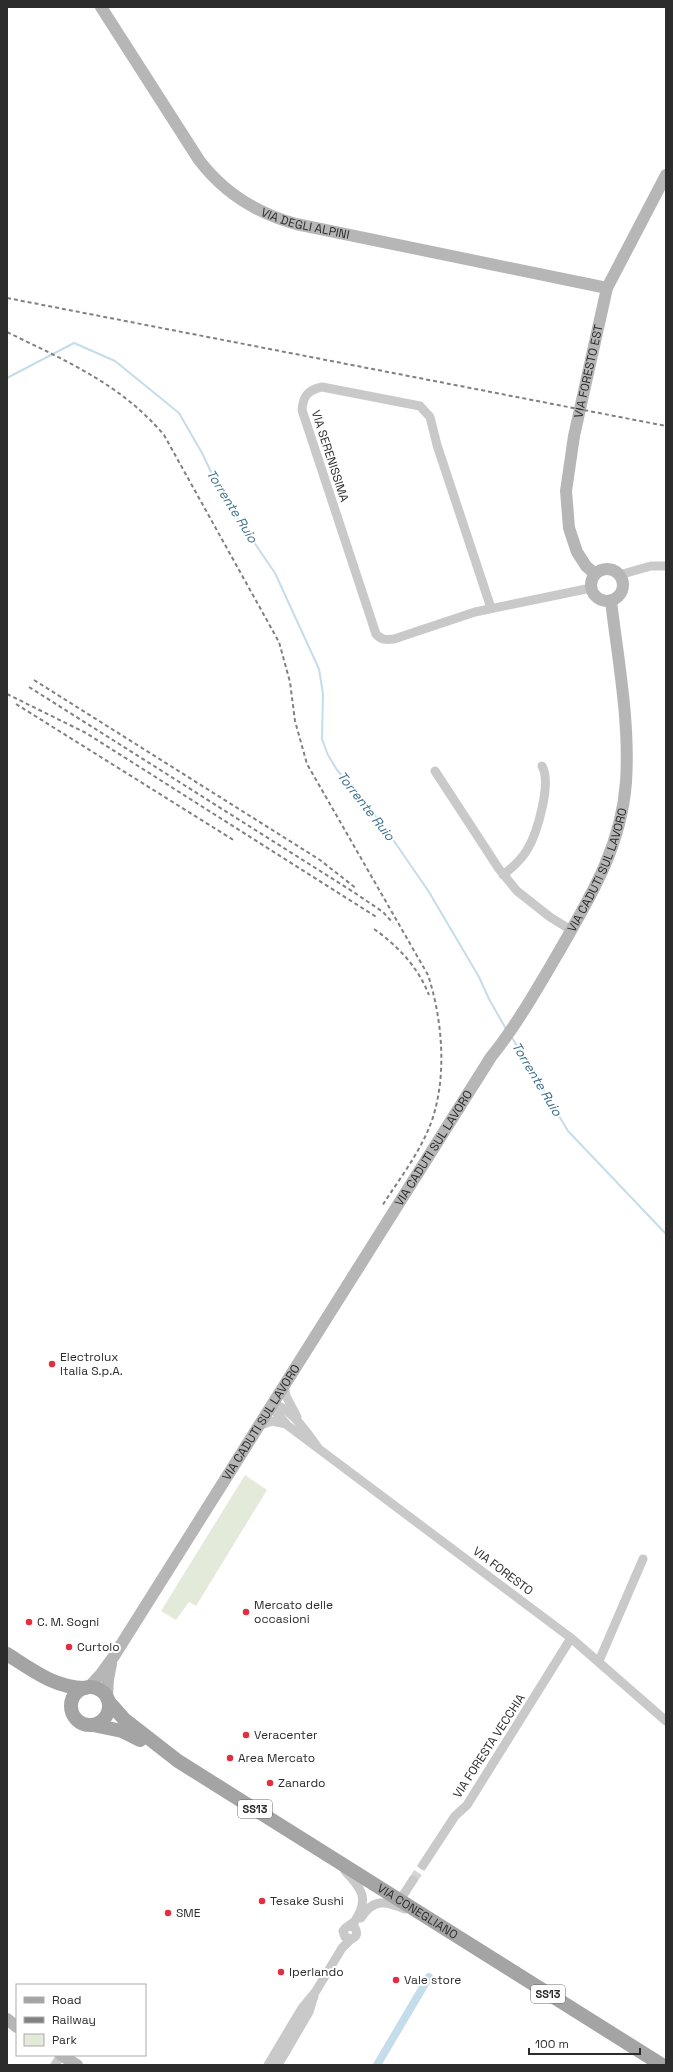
<svg xmlns="http://www.w3.org/2000/svg" width="673" height="2072" font-family="'Space Grotesk',sans-serif">
  <rect width="100%" height="100%" fill="#fff"/>
  <path fill="#e3ead9" d="M245 1475 267 1490 196 1606 189 1602 176 1620 161 1611Z"/>
  <g fill="none" stroke-linecap="round" stroke-linejoin="round">
    <path stroke="#c5ddea" stroke-width="2" d="M7 378 74 343 115 361 179 413 202 453 223 497 275 573 319 669 323 694 322 739 328 755 337 770 383 825 429 892 479 977 489 999 506 1029
      M511 1036 568 1131 666 1234"/>
    <path stroke="#c5ddea" stroke-width="8" d="M377 2065 429 1977"/>
    <path stroke="#d5d5d5" stroke-width="9" stroke-dasharray="9 4.5" stroke-linecap="butt" d="M413 1880 423 1865"/>
    <path stroke="#c9c9c9" stroke-width="9" d="M619 575 651 566H666
      M491 608 437 445 430 417 420 406 322 387C308 390 303 396 302 410L376 634C381 640 386 640 394 639L475 612 591 588
      M435 771 499 869 517 891 550 917 571 930
      M503 875C512 868 521 860 527 850 537 834 552 783 542 766
      M284 1386 286 1396 297 1417
      M258 1426 272 1421 286 1424
      M319 1449C310 1437 288 1403 272 1405L276 1412 287 1425 571 1638 666 1721
      M599 1661 643 1559
      M423 1865 455 1816 467 1805 571 1638
      M345 1871C361 1888 370 1898 355 1921 351 1925 346 1926 343 1931L345 1937 351 1939C357 1937 358 1933 355 1928L350 1926
      M400 1900 413 1880
      M361 1918C373 1898 386 1901 405 1909
      M55 2065 61 2055
      M268 2065 302 2008 316 1991 342 1948 351 1939
      M278 2065 309 2012 314 1996"/>
    <g stroke="#b6b6b6" stroke-width="12">
      <path id="s1" d="M101 7 199 160C224 193 256 213 296 224L607 288"/>
      <circle cx="607" cy="585" r="16"/>
      <path id="s2" d="M595 574 586 566 577 552 569 528 566 491 574 436 607 288 666 175"/>
      <path id="s3" d="M89 1687 101 1674 114 1656 491 1057C516 1026 537 989 557 955 589 899 621 849 626 782 630 722 618 660 611 601"/>
      <path d="M107 1697 108 1679 111 1664"/>
      <path d="M7 2019 17 2027"/>
      <path d="M61 2055 77 2065"/>
    </g>
    <g stroke="#a4a4a4" stroke-width="14">
      <path d="M7 1654C32 1670 55 1688 85 1688"/>
      <circle cx="90" cy="1706" r="19"/>
      <path id="s4" d="M109 1702 124 1719 178 1761 662 2065"/>
      <path d="M93 1725 122 1731 140 1740"/>
    </g>
    <path stroke="#818181" stroke-width="2" stroke-dasharray="4 3" stroke-linecap="butt" d="M7 298 666 426
      M7 332C66 361 121 384 164 435L279 642 290 682 295 721 307 764 428 975C443 1021 448 1082 429 1128 418 1155 398 1181 382 1206
      M34 680 320 860 357 889
      M29 687 355 893 383 912 393 923
      M7 694 86 733 378 918
      M16 704 235 841
      M374 929C398 946 418 967 429 995"/>
  </g>
  <g fill="#e42e3f" stroke="#fff" stroke-width="1.5">
    <circle cx="52" cy="1364" r="4"/>
    <circle cx="246" cy="1612" r="4"/>
    <circle cx="29" cy="1622" r="4"/>
    <circle cx="69" cy="1647" r="4"/>
    <circle cx="246" cy="1735" r="4"/>
    <circle cx="230" cy="1758" r="4"/>
    <circle cx="270" cy="1783" r="4"/>
    <circle cx="262" cy="1901" r="4"/>
    <circle cx="168" cy="1913" r="4"/>
    <circle cx="281" cy="1972" r="4"/>
    <circle cx="396" cy="1980" r="4"/>
  </g>
  <g text-anchor="middle" dominant-baseline="central" stroke-width="4" stroke-linejoin="round" paint-order="stroke">
    <g fill="#fff" stroke="#6b6b6b" stroke-width="1">
      <rect x="238" y="1800" width="34" height="18" rx="3"/>
      <rect x="531" y="1985" width="34" height="18" rx="3"/>
    </g>
    <g font-size="11" font-weight="bold" fill="#2c2c2c">
      <text x="255" y="1809">SS13</text>
      <text x="548" y="1994">SS13</text>
    </g>
    <g font-size="12" fill="#2c2c2c" stroke="#fff">
      <text stroke="none"><textPath href="#s1" startOffset="309">VIA DEGLI ALPINI</textPath></text>
      <text stroke="none"><textPath href="#s2" startOffset="213">VIA FORESTO EST</textPath></text>
      <text transform="translate(330 456) rotate(72)">VIA SERENISSIMA</text>
      <text stroke="none"><textPath href="#s3" startOffset="964">VIA CADUTI SUL LAVORO</textPath></text>
      <text stroke="none"><textPath href="#s3" startOffset="640">VIA CADUTI SUL LAVORO</textPath></text>
      <text stroke="none"><textPath href="#s3" startOffset="316">VIA CADUTI SUL LAVORO</textPath></text>
      <text transform="translate(503 1571) rotate(37)">VIA FORESTO</text>
      <text transform="translate(489 1746) rotate(-57)">VIA FORESTA VECCHIA</text>
      <text stroke="none"><textPath href="#s4" startOffset="374">VIA CONEGLIANO</textPath></text>
    </g>
    <g font-size="12" fill="#2c2c2c" stroke="#fff" text-anchor="start">
      <text x="60" y="1357">Electrolux<tspan x="60" dy="14">Italia S.p.A.</tspan></text>
      <text x="254" y="1605">Mercato delle<tspan x="254" dy="14">occasioni</tspan></text>
      <text x="37" y="1622">C. M. Sogni</text>
      <text x="77" y="1647">Curtolo</text>
      <text x="254" y="1735">Veracenter</text>
      <text x="238" y="1758">Area Mercato</text>
      <text x="278" y="1783">Zanardo</text>
      <text x="270" y="1901">Tesake Sushi</text>
      <text x="176" y="1913">SME</text>
      <text x="289" y="1972">Iperlando</text>
      <text x="404" y="1980">Vale store</text>
    </g>
    <g font-size="13" font-style="italic" fill="#3b6f8d" stroke="#fff">
      <text transform="translate(232 506) rotate(58)">Torrente Ruio</text>
      <text transform="translate(366 806) rotate(52)">Torrente Ruio</text>
      <text transform="translate(537 1079) rotate(59)">Torrente Ruio</text>
    </g>
  </g>
  <rect width="673" height="2072" fill="none" stroke="#2c2c2c" stroke-width="16"/>
  <rect x="16" y="1984" width="130" height="72" fill="#ffffff" stroke="#ababab"/>
  <rect x="24" y="1997" width="20" height="6" fill="#a4a4a4" stroke="#ababab"/>
  <text x="52" y="2004" font-size="12" fill="#2c2c2c">Road</text>
  <rect x="24" y="2017" width="20" height="6" fill="#818181" stroke="#ababab"/>
  <text x="52" y="2024" font-size="12" fill="#2c2c2c">Railway</text>
  <rect x="24" y="2034" width="20" height="12" fill="#e3ead9" stroke="#ababab"/>
  <text x="52" y="2044" font-size="12" fill="#2c2c2c">Park</text>
  <path d="M529 2048v6h111v-6" fill="none" stroke="#2c2c2c" stroke-width="2"/>
  <text x="535" y="2048" font-size="12" fill="#2c2c2c" stroke="#ffffff" stroke-width="3" paint-order="stroke">100 m</text>
</svg>
